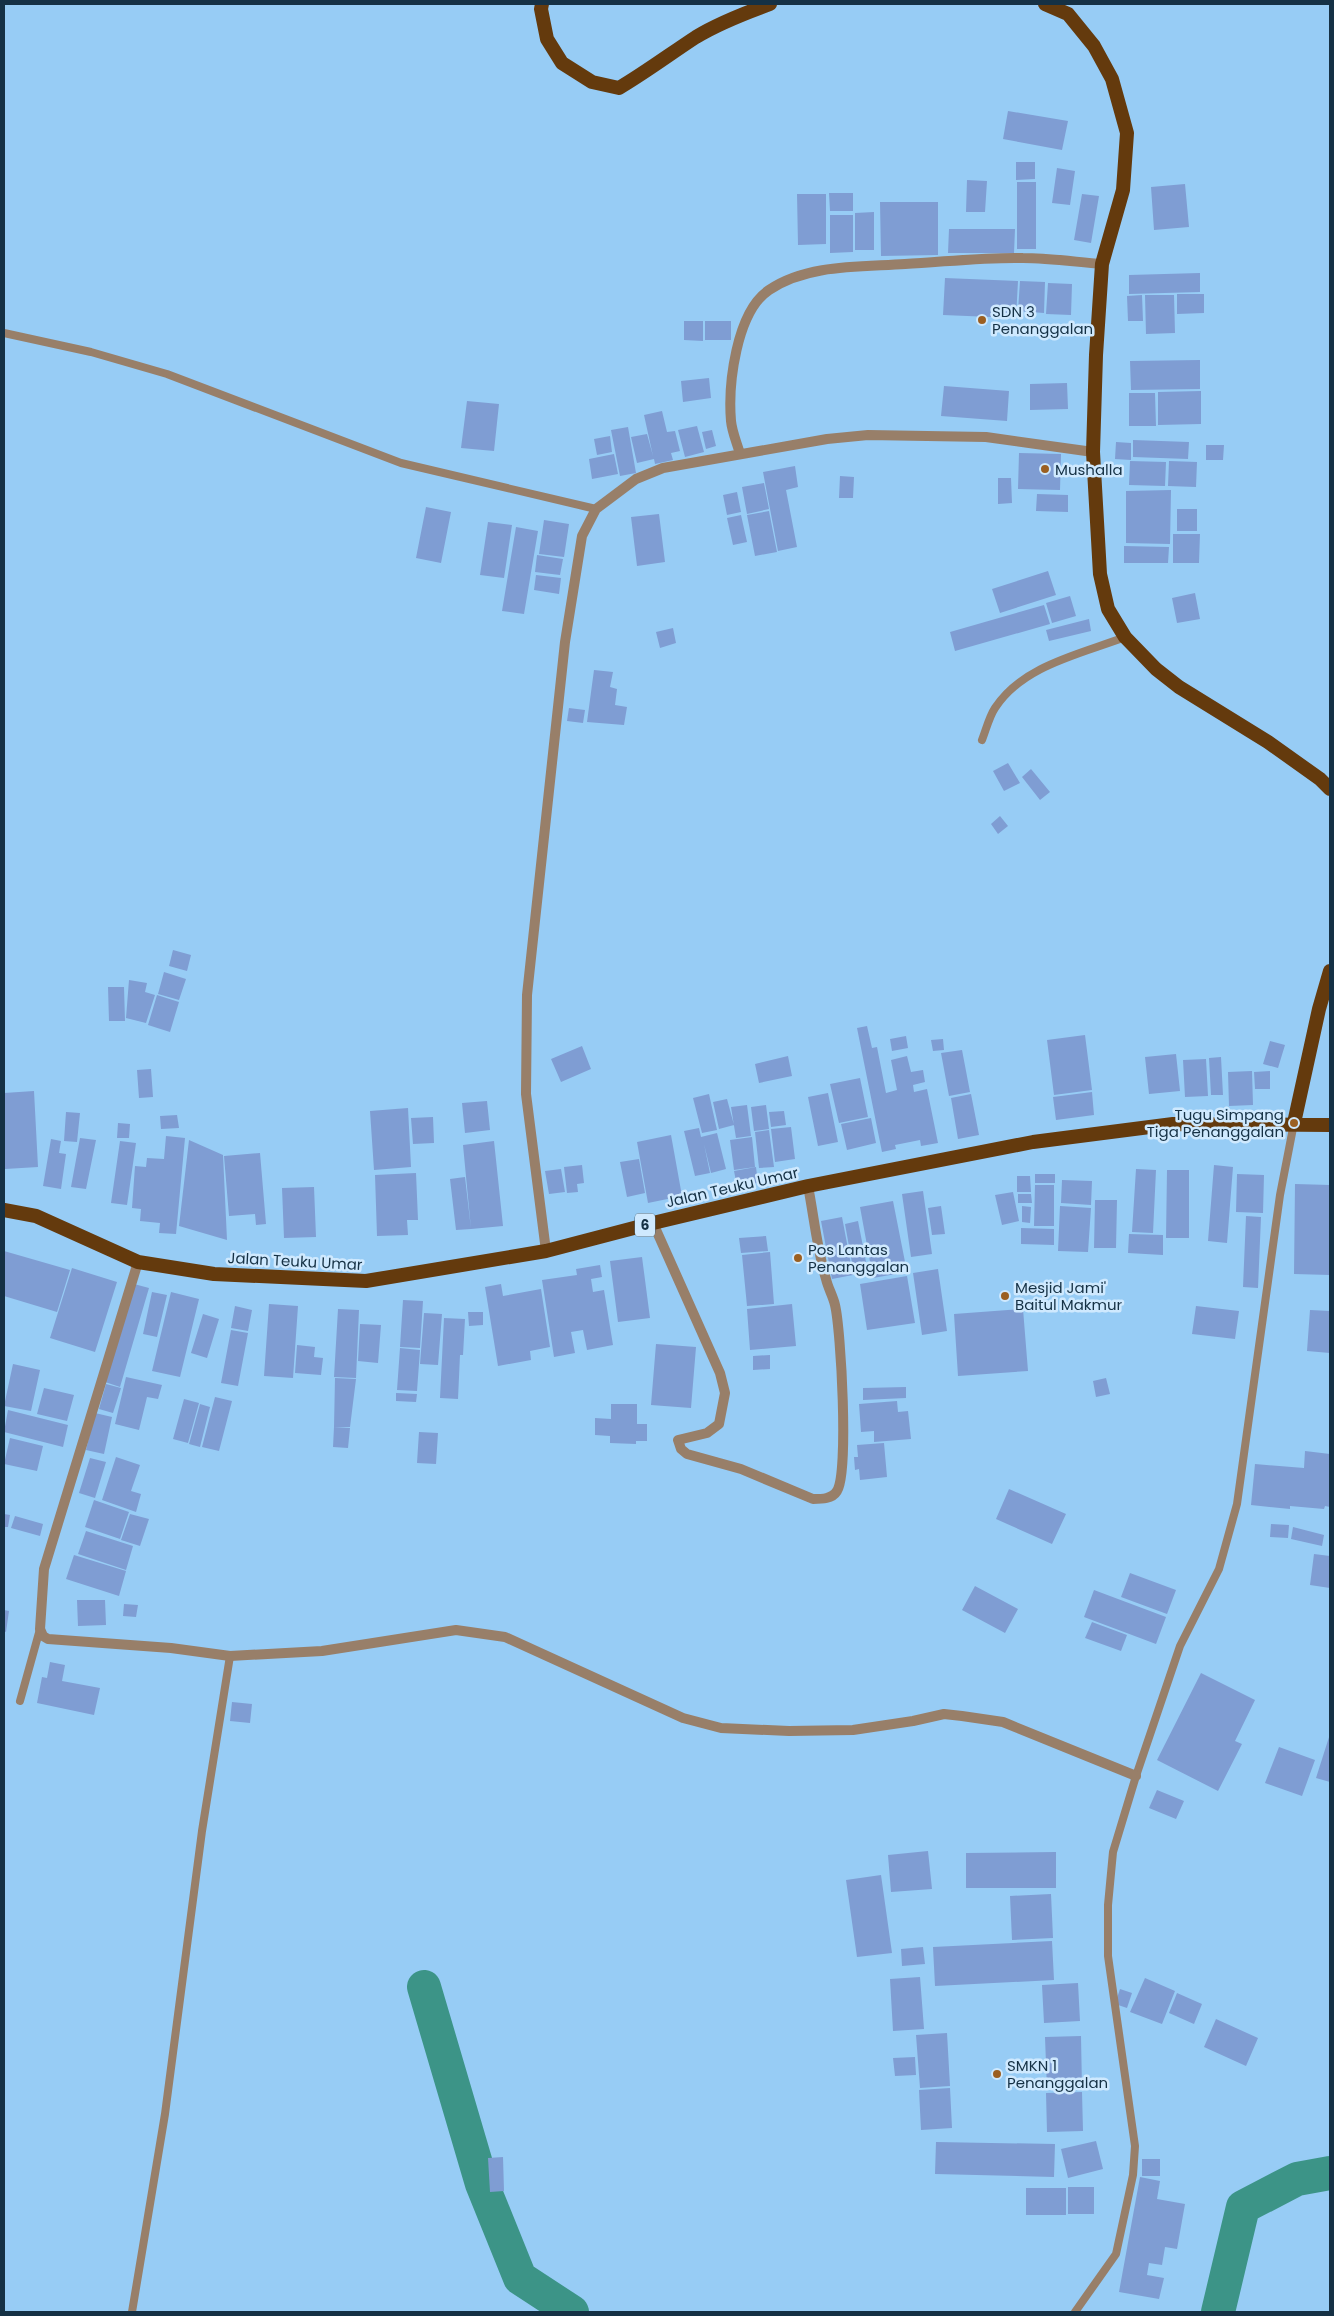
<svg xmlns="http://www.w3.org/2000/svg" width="1334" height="2316" font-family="Poppins,sans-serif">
  <rect width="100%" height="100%" fill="#97ccf5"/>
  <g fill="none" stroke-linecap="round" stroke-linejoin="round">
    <path stroke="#3c9487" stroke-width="34" d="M424 1987 482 2184 520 2278 572 2312
      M1218 2312 1243 2207 1297 2179 1330 2173"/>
  </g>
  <path fill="#7f9dd3" d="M1008 111 1068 121 1062 150 1003 139Z
    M1016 162H1035V179L1016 180Z
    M1057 168 1075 171 1070 205 1052 203Z
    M967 180 987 181 985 212H966Z
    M1017 182H1036V249H1017Z
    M1185 184 1189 227 1154 230 1151 187Z
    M829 193H853V211H830Z
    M797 194H826V244L798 245Z
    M1082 194 1099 196 1091 243 1074 240Z
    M880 202H938V255L881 256Z
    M874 212V250H855V213Z
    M830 215H853V252L830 253Z
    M949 229H1015L1014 253H948Z
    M1200 273V292L1129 294V275Z
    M945 278 1018 281 1016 318 943 315Z
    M1020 281 1045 282 1044 313 1018 311Z
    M1048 283 1072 284 1071 315 1046 314Z
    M1177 294H1204V313L1177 314Z
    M1142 295 1143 321H1128L1127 296Z
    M1145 295H1174L1175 333 1146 334Z
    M684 321H703V341L684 340Z
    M705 321H731V340H705Z
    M1200 360V389L1131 390 1130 361Z
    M709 378 711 398 683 402 681 381Z
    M1067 383 1068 409 1030 410V384Z
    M944 386 1009 391 1007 421 941 416Z
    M1201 391V424L1158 425V392Z
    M1129 393H1155L1156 426H1129Z
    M467 401 499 404 494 451 461 448Z
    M662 411 667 432 675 431 680 451 671 453 673 460 655 464 654 459 637 463 631 437 647 434 653 456 644 415Z
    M697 426 704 452 685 457 678 430Z
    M628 427 636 473 620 476 611 430Z
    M712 430 716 446 706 449 702 432Z
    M610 436 612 452 597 455 594 439Z
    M1133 440 1189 442 1188 459 1133 457Z
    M1116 442 1131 443V460L1115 459Z
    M1206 445H1224L1223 460H1206Z
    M1019 453 1061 454 1060 490 1018 489Z
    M614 454 618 474 592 479 589 459Z
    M1130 461 1166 462 1165 486 1129 485Z
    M1169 461 1197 462 1196 487 1168 486Z
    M795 466 798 487 786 490 797 547 778 551 763 472Z
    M840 476 854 477 853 498H839Z
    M998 478H1011L1012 503 998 504Z
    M764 483 769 509 747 514 742 487Z
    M1171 490 1170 544 1126 543V491Z
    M737 492 741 512 727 515 723 495Z
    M1037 494 1068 495V512L1036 511Z
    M426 507 451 512 441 563 416 558Z
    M1177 509H1197V531H1177Z
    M769 511 777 552 755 556 747 515Z
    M659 514 665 562 637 566 631 517Z
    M741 515 747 542 733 545 727 518Z
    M544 520 569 524 564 557 539 554Z
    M488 522 512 525 504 578 480 575Z
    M516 527 538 531 524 614 502 611Z
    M1173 534H1200L1199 563H1173Z
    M1124 546 1169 547 1168 563H1124Z
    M537 555 563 559 560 575 535 572Z
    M1048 571 1056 595 1000 613 992 589Z
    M536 575 561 578 559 594 534 590Z
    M1195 593 1200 619 1177 623 1172 598Z
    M1070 596 1076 616 1052 623 1046 603Z
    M1044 605 1050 624 955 651 950 632Z
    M1089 619 1091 631 1049 641 1046 630Z
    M673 628 676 643 660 648 656 632Z
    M594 670 613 672 610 687 617 689 615 705 627 707 624 725 587 722Z
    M569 708 585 710 583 723 567 721Z
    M1008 763 1020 783 1004 791 993 771Z
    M1031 769 1050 792 1040 800 1022 777Z
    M1000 816 1008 826 998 834 991 824Z
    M173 950 191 955 187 971 169 966Z
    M164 972 186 979 179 1000 158 994Z
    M129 980 147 983 145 992 155 995 146 1023 126 1018Z
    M108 987H124L125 1021H109Z
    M157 995 179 1002 170 1032 148 1025Z
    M867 1026 872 1048 877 1047 886 1093 897 1090 891 1060 907 1056 911 1072 923 1070 925 1082 913 1085 914 1092 927 1089 938 1143 921 1146 920 1140 895 1145 896 1149 882 1152 857 1028Z
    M1085 1035 1092 1090 1054 1095 1047 1040Z
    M906 1036 908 1048 892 1051 890 1039Z
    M943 1039 944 1050 933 1051 931 1040Z
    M1270 1041 1285 1045 1278 1068 1263 1064Z
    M582 1046 591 1069 561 1082 551 1059Z
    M962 1050 970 1092 949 1096 941 1053Z
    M1176 1054 1180 1091 1149 1094 1145 1057Z
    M788 1056 792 1076 759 1083 755 1064Z
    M1221 1057 1223 1095H1211L1209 1058Z
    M1206 1059 1208 1096 1185 1097 1183 1060Z
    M151 1069 153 1097 139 1098 137 1070Z
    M1252 1071 1253 1105 1229 1106 1228 1072Z
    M1270 1071V1089H1255L1254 1072Z
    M860 1078 868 1117 839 1123 830 1084Z
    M34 1091 38 1167 5 1169 4 1093Z
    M1092 1092 1094 1115 1056 1120 1053 1097Z
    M828 1093 838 1142 818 1146 808 1097Z
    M709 1094 717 1130 702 1133 693 1098Z
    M971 1094 979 1135 958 1139 951 1098Z
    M727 1099 734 1125 719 1129 713 1102Z
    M487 1101 490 1130 465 1133 462 1103Z
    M747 1105 751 1136 736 1138 731 1107Z
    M766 1105 769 1129 754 1131 751 1107Z
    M408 1108 411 1167 374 1170 370 1111Z
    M784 1111 786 1125 771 1127 769 1112Z
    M66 1112 80 1113 77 1142 64 1141Z
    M177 1115 179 1128 161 1129 160 1116Z
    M433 1117 434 1143 413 1144 411 1118Z
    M871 1118 876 1143 847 1150 841 1124Z
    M118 1123 130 1124 129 1138H117Z
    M791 1127 795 1159 775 1162 771 1129Z
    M699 1128 701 1137 717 1133 726 1169 711 1173 704 1144 710 1173 695 1176 684 1131Z
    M769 1130 774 1167 759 1168 755 1132Z
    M671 1135 682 1196 648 1203 637 1142Z
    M166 1136 185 1138 176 1234 159 1233 160 1223 140 1221 141 1209 132 1208 135 1166 146 1167 147 1158 164 1159Z
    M752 1137 755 1167 734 1170 730 1140Z
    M80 1138 96 1140 86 1189 71 1187Z
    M51 1139 61 1141 59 1153 66 1154 61 1189 43 1186Z
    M189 1140 223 1155 227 1240 179 1226Z
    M120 1141 136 1143 127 1205 111 1203Z
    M494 1141 503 1226 471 1229 463 1145Z
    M260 1153 266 1224 256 1225 255 1214 229 1216 224 1156Z
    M639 1159 645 1193 627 1197 620 1162Z
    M582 1165 584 1183 577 1184 578 1192 567 1193 564 1167Z
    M1214 1165 1233 1167 1227 1243 1208 1241Z
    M756 1167 758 1183 737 1186 734 1171Z
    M561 1169 565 1192 549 1194 545 1171Z
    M1136 1169 1156 1170 1153 1233 1132 1232Z
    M1167 1170H1189V1238H1166Z
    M416 1173 418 1220H407L408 1235 377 1236 375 1175Z
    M1035 1174H1055V1183H1035Z
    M1237 1174 1264 1175 1263 1213 1236 1212Z
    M1017 1176H1030L1031 1192H1017Z
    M465 1177 471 1229 456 1230 450 1179Z
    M1062 1180 1092 1181 1091 1205 1061 1203Z
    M1295 1184 1330 1185V1275L1294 1274Z
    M1035 1185H1054V1226H1034Z
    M314 1187 316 1237 284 1238 282 1188Z
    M923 1191 932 1254 911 1257 902 1194Z
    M1013 1192 1019 1221 1002 1225 995 1195Z
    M1018 1194H1031L1032 1203H1018Z
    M1095 1200H1117L1116 1248H1094Z
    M893 1201 907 1272 873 1278 860 1207Z
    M941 1206 945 1234 932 1235 928 1208Z
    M1022 1206 1031 1207 1030 1223 1022 1222Z
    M1060 1206 1091 1208 1088 1252 1058 1251Z
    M1246 1216 1261 1217 1258 1288 1243 1287Z
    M842 1217 853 1275 832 1279 821 1221Z
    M858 1221 868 1272 854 1274 845 1224Z
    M1021 1228 1054 1229V1245L1021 1244Z
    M1129 1234 1163 1235V1255L1128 1253Z
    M766 1236 768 1251 741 1253 739 1238Z
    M4 1251 70 1270 57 1312 4 1296Z
    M770 1252 774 1304 747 1306 742 1255Z
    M642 1257 650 1318 618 1322 610 1261Z
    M600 1265 602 1277 591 1279 593 1292 604 1290 613 1345 587 1350 583 1330 571 1332 575 1353 554 1357 542 1280 577 1275 576 1269Z
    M72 1268 117 1282 95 1352 50 1338Z
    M938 1269 947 1331 922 1335 913 1273Z
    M907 1276 915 1323 867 1330 860 1284Z
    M134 1284 149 1288 120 1387 105 1382Z
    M501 1284 503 1296 541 1289 550 1347 530 1351 531 1360 498 1366 485 1287Z
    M152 1292 167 1295 157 1337 143 1334Z
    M171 1292 199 1299 180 1377 152 1371Z
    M403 1300 423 1301 420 1348 400 1347Z
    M269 1304 298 1306 293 1378 264 1376Z
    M792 1304 796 1346 750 1350 747 1309Z
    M235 1306 252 1310 248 1331 231 1328Z
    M1196 1306 1239 1311 1235 1339 1192 1334Z
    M338 1309 359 1310 356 1378 334 1377Z
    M1023 1309 1028 1371 958 1376 954 1314Z
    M1310 1310 1330 1311V1353L1307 1351Z
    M468 1312H483V1325L469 1326Z
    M424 1313 442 1314 438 1365 420 1364Z
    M203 1314 219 1319 207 1358 191 1353Z
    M444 1318 465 1319 463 1355H460L458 1399 440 1398Z
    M360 1324 381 1325 378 1363 358 1361Z
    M231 1330 248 1333 238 1386 221 1383Z
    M656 1344 696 1347 691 1408 651 1405Z
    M297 1345 315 1347 314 1357 323 1358 321 1375 295 1373Z
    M400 1348 420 1350 417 1391 397 1390Z
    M770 1355V1369L753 1370V1356Z
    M13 1364 40 1370 31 1411 4 1406Z
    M126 1377 162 1385 158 1399 147 1397 139 1430 115 1424Z
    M335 1378 356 1379 350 1427H334Z
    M1106 1378 1110 1394 1096 1397 1093 1381Z
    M106 1384 121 1388 113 1413 99 1409Z
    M906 1387V1398L863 1400V1388Z
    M44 1388 74 1395 67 1421 37 1414Z
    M396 1393 417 1394 416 1402 396 1401Z
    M215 1397 232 1401 219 1451 202 1447Z
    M184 1399 199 1403 188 1443 173 1439Z
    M897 1401 898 1412 908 1411 911 1439 874 1442V1431L861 1432 859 1404Z
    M200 1404 210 1407 200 1447 189 1444Z
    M611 1404H637V1424H647V1441H636V1444L610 1443V1436L595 1435V1418L611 1419Z
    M8 1410 68 1425 63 1447 4 1432Z
    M95 1413 112 1417 104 1454 86 1450Z
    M334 1427 350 1428 348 1448 333 1447Z
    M419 1432 438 1433 436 1464 417 1463Z
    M10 1438 43 1446 37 1471 4 1464Z
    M884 1443 887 1477 860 1480 859 1469 855 1470 854 1457H858L857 1445Z
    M1305 1451 1330 1454V1507L1325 1506 1324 1509 1290 1506V1509L1251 1505 1255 1464 1304 1468Z
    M116 1457 140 1465 131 1491 141 1494 136 1512 102 1500Z
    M90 1458 106 1462 95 1498 79 1493Z
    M1009 1489 1066 1514 1052 1544 996 1519Z
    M94 1500 129 1512 120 1539 85 1527Z
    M4 1514 10 1515 8 1527H4Z
    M130 1514 149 1519 140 1546 121 1540Z
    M15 1516 43 1524 40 1536 11 1528Z
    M1271 1524 1289 1525 1288 1538 1270 1537Z
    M1293 1527 1324 1535 1322 1546 1291 1539Z
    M86 1531 133 1546 126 1570 78 1554Z
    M1314 1554 1330 1556V1588L1310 1585Z
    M74 1555 126 1571 119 1596 66 1579Z
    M1130 1573 1176 1590 1167 1614 1121 1597Z
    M975 1586 1018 1609 1005 1633 962 1610Z
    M1094 1590 1166 1617 1156 1644 1084 1617Z
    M77 1600H105L106 1625 78 1626Z
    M124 1604 138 1605 136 1617 123 1616Z
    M4 1610 9 1611 6 1632 4 1631Z
    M1092 1622 1127 1635 1121 1651 1085 1638Z
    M50 1662 65 1665 62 1681 100 1688 94 1715 37 1703 42 1677 47 1678Z
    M1201 1673 1255 1700 1235 1741 1242 1744 1218 1791 1157 1760Z
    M232 1702 252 1704 250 1723 230 1721Z
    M1330 1734V1782L1316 1778Z
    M1279 1747 1315 1760 1302 1796 1265 1783Z
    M1157 1790 1184 1801 1176 1819 1149 1808Z
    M928 1851 932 1889 891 1892 888 1855Z
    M1056 1852V1888H966V1853Z
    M881 1875 892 1953 857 1957 846 1880Z
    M1051 1894 1053 1938 1012 1940 1010 1896Z
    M1052 1941 1054 1980 935 1986 933 1947Z
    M923 1947 925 1964 902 1966 901 1949Z
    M920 1977 924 2029 893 2031 890 1979Z
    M1145 1978 1175 1991 1162 2024 1130 2012Z
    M1078 1983 1080 2021 1044 2023 1042 1985Z
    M1120 1989 1132 1993 1127 2008 1115 2004Z
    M1177 1993 1202 2004 1194 2024 1169 2013Z
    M1216 2019 1258 2038 1246 2066 1204 2047Z
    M947 2033 950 2086 920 2088 916 2035Z
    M1081 2036 1082 2089 1047 2090 1045 2037Z
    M915 2057 916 2075 895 2076 893 2058Z
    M950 2088 952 2128 921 2130 919 2090Z
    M1082 2092 1083 2131 1047 2132 1046 2093Z
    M1096 2141 1103 2169 1068 2178 1061 2149Z
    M936 2142 1055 2144 1054 2177 935 2174Z
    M503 2157 504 2191 490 2192 488 2158Z
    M1142 2159H1160V2176H1142Z
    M1140 2177 1160 2181 1157 2199 1185 2204 1177 2249 1165 2247 1162 2265 1149 2263 1147 2275 1164 2278 1159 2299 1119 2292Z
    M1068 2187H1094V2214H1068Z
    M1026 2188H1066V2215H1026Z"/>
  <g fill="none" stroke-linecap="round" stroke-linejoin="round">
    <path stroke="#987f69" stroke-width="8" d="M4 333 91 352 167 374 401 463 596 509
      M982 740C986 730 989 717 995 708 1023 665 1081 654 1125 637
      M20 1701 40 1629
      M132 2312 165 2114 202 1831 230 1656
      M1075 2312 1116 2254 1133 2175 1135 2146 1108 1956V1905L1113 1852 1136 1776 1180 1646 1219 1569 1237 1504 1280 1195 1294 1123"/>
    <path stroke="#987f69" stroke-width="10" d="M740 454C737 443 732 432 731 421 728 385 736 312 769 290 807 264 861 267 905 264 944 262 984 257 1023 258 1049 258 1076 262 1102 264
      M653 1223 720 1373 725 1393 719 1424 707 1433 678 1440 681 1449 687 1454 741 1469 813 1499C822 1499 832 1499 837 1491 849 1473 841 1330 835 1305 833 1296 828 1288 826 1279 817 1249 814 1217 808 1186
      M546 1251 526 1094 527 995 565 642 582 536 596 509 636 479 663 468 827 439 868 435 986 437 1093 452
      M138 1262 44 1569 40 1629 43 1636 48 1639 171 1648 230 1656 322 1651 456 1630 505 1637 683 1718 721 1728 789 1731 853 1730 913 1721 944 1714 962 1716 1003 1722 1136 1776"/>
    <path stroke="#643a0d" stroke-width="14" d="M542 4 541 9 547 39 562 63 592 82 619 88C646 72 670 54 696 37 719 23 745 13 770 4
      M1045 4 1068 14 1094 46 1112 79 1127 133 1123 190 1102 264 1096 355 1093 452 1100 574 1108 609 1125 637 1156 669 1179 687 1268 742 1320 779 1330 789
      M1294 1123 1319 1009 1330 971
      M4 1210 36 1216 138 1262 214 1274 366 1281 546 1251 653 1223 808 1186 1033 1142 1173 1124 1330 1125"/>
  </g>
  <g fill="#9b5f21" stroke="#cfe9fe" stroke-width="2">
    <circle cx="982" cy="320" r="5"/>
    <circle cx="1045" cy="469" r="5"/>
    <circle cx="1294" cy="1123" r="5"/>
    <circle cx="798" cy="1258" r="5"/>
    <circle cx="1005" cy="1296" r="5"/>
    <circle cx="997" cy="2074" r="5"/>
  </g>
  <g text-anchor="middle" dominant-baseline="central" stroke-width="5" stroke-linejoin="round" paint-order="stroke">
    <rect fill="#cfe9fe" stroke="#4d687c" stroke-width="1" x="635" y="1213.5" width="20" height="23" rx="4"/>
    <g font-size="14" font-weight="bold" fill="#153145">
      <text x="645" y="1225">6</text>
    </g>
    <g font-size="15" fill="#153145" stroke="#cfe9fe" text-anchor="start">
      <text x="992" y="311">SDN 3<tspan x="992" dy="17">Penanggalan</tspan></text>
      <text x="1055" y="469">Mushalla</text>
      <text x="1284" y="1114" text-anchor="end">Tugu Simpang<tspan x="1284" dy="17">Tiga Penanggalan</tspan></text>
      <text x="808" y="1249">Pos Lantas<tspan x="808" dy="17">Penanggalan</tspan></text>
      <text x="1015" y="1287">Mesjid Jami'<tspan x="1015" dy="17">Baitul Makmur</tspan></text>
      <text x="1007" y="2065">SMKN 1<tspan x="1007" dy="17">Penanggalan</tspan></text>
    </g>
    <g font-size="15" fill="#153145" stroke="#cfe9fe">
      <text transform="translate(732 1187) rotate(-13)">Jalan Teuku Umar</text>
      <text transform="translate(295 1261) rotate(3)">Jalan Teuku Umar</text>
    </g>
  </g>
  <rect width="1334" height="2316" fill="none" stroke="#153145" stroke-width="10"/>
</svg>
